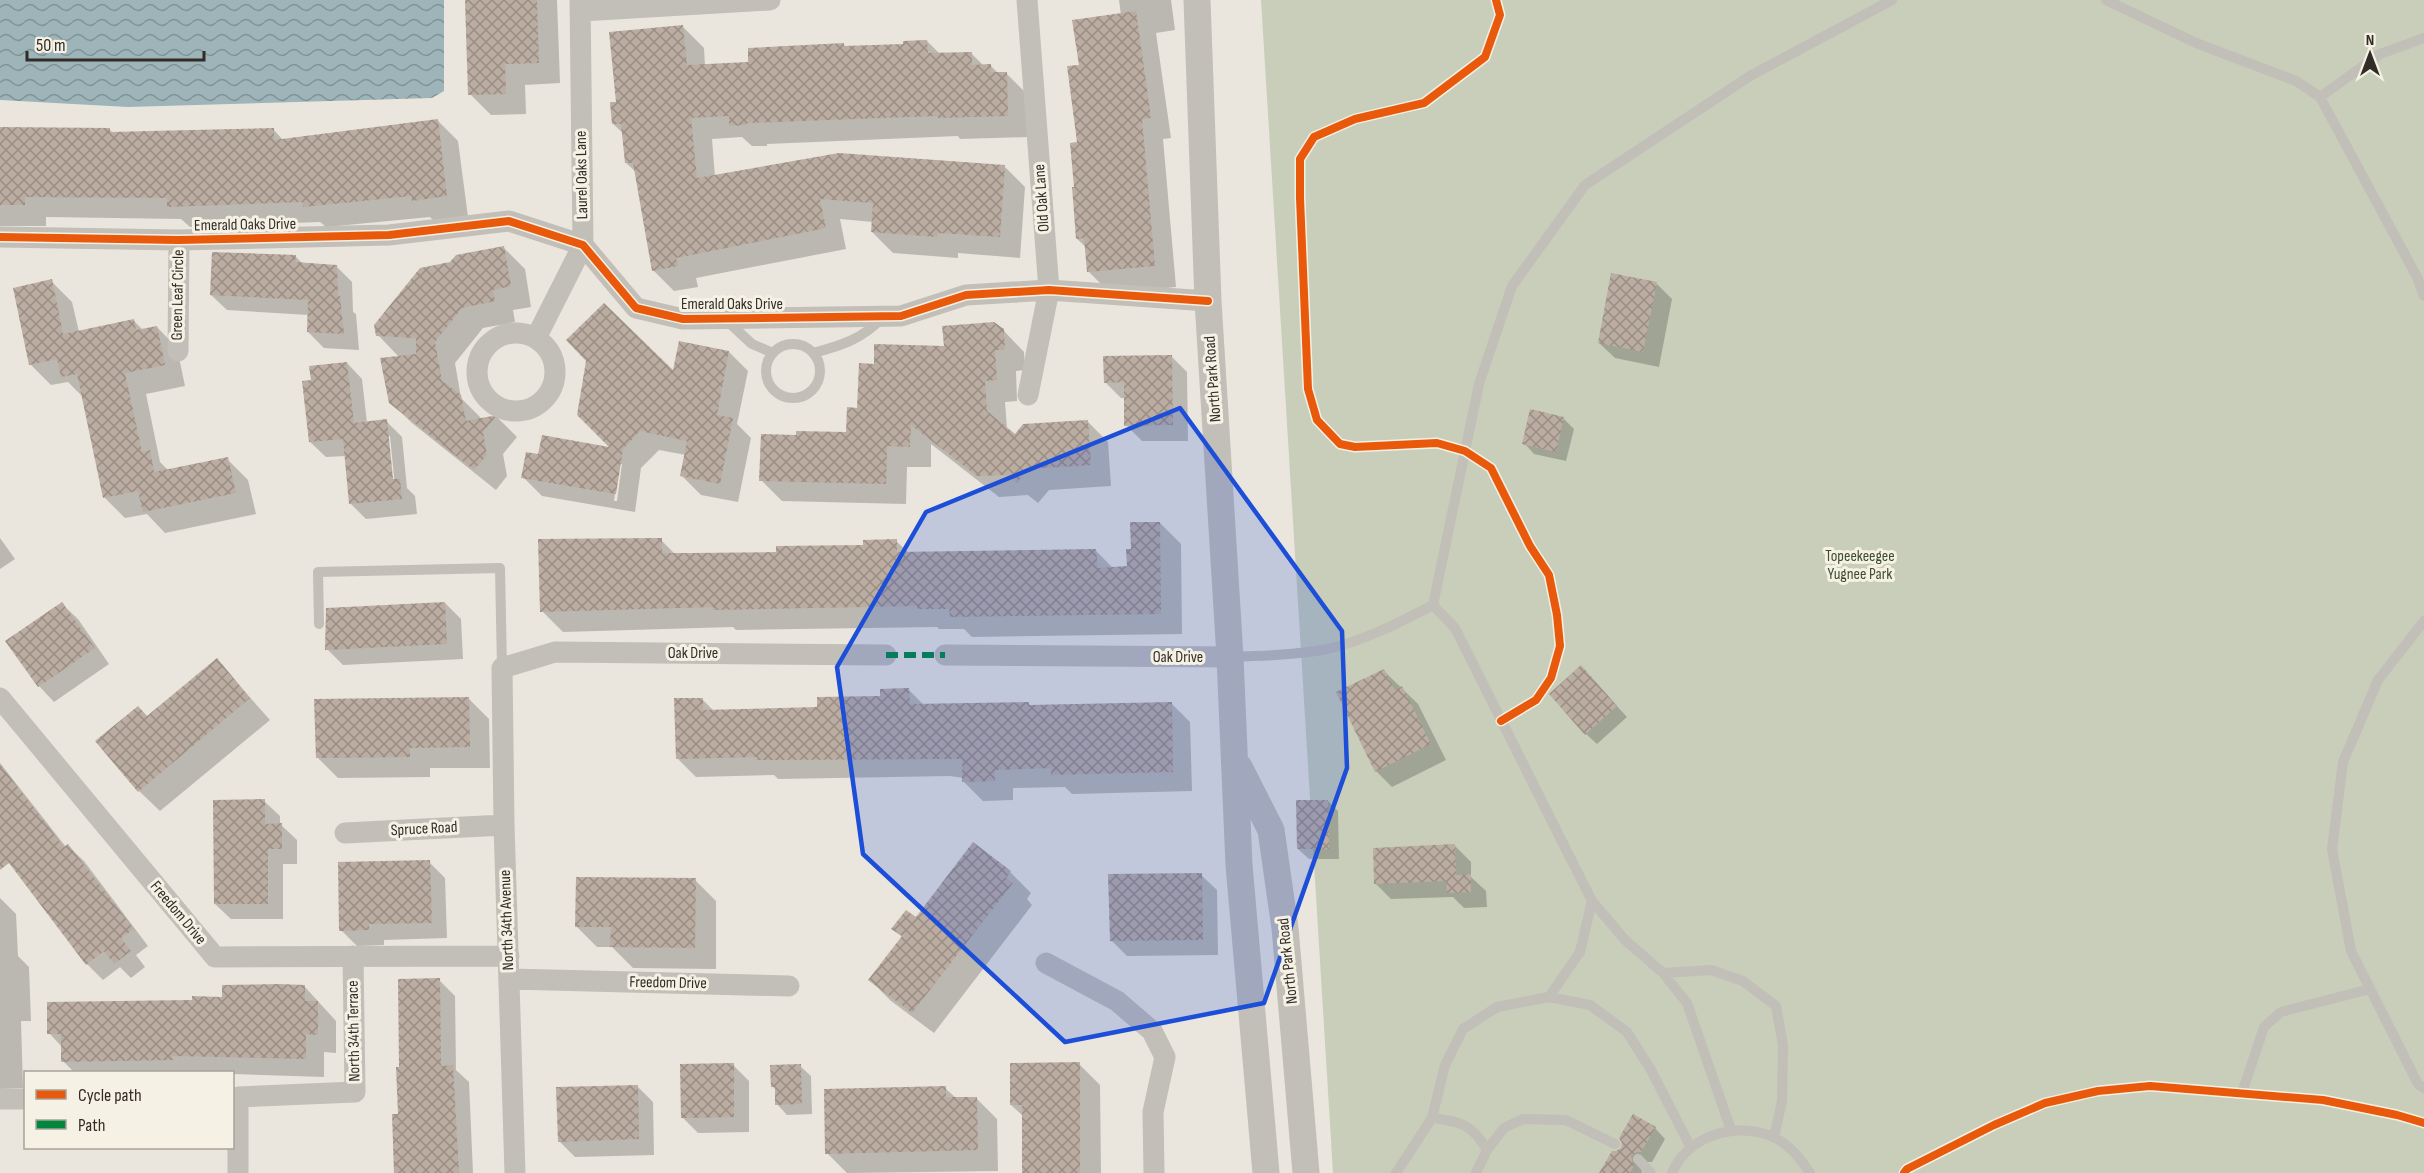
<svg xmlns="http://www.w3.org/2000/svg" width="2424" height="1173" font-family="'Sofia Sans Condensed',sans-serif">
  <defs>
    <pattern id="water-waves" width="16" height="10" patternUnits="userSpaceOnUse" patternTransform="scale(1.5)"><rect width="16" height="10" fill="#9db4b8"/><path d="M0 5q4-4 8 0t8 0" fill="none" stroke="#819396"/></pattern>
    <pattern id="building-cross-hatch" width="8" height="8" patternUnits="userSpaceOnUse" patternTransform="scale(1.5)"><rect width="8" height="8" fill="#bcada2"/><path d="M0 0l8 8M0 8l8-8" fill="none" stroke="#998d84"/></pattern>
  </defs>
  <rect width="100%" height="100%" fill="#eae6de"/>
  <path fill="#c8ceba" d="M1261 0H2424V1173H1333Z"/>
  <path fill="url(#water-waves)" d="M0 0H444V91L432 98 128 107 0 100Z"/>
  <path fill="#0003" fill-rule="evenodd" d="M466 0H557L560 83 525 85 526 114 491 115 470 94Z
    M1119 0H1171L1175 30 1156 33 1171 138 1163 139 1176 287 1110 293 1089 272 1087 248 1077 239 1080 66 1121 15Z
    M683 27 704 48 705 66 750 64 843 44 846 47 905 46 927 41 940 54 971 53 984 66 990 65 999 74H1007L1028 95 1029 137 960 139 958 136 767 144V146H752L742 137 712 139 715 177 1004 166 1025 187 1020 258 958 253V258L893 253 872 232 873 222 840 219 846 249 696 278 698 287 674 291 653 270 636 172 626 163 624 134 613 124 617 103Z
    M437 120 458 141 468 217 434 221 430 217 326 227 320 222 190 227 181 219 46 217V226H0V129L110 130 114 134 273 129 283 140Z
    M504 248 525 269 531 307 513 310 515 322 483 328 455 363 461 398 482 419 496 416 517 437 503 454 507 476 496 490 412 423 390 402 400 358 378 335 450 264Z
    M295 256 303 264 336 266 352 282 353 312 356 314 359 350 324 348 308 332 309 315 227 310 211 295Z
    M51 281 72 302 79 332 134 321 143 330 157 327 177 348 185 386 146 394 160 462 169 471 227 459 248 480 256 514 165 533 147 514 125 518 104 497 84 398 68 382 51 385 30 364Z
    M1657 284 1672 299 1659 367 1615 358 1599 343Z
    M1003 330 1024 352 1025 370 1016 371 1017 401 1005 402 1007 429 1015 436 1087 421 1108 442 1111 486 1049 490 1038 503 1028 495 999 497 931 444V467H907L906 504 782 501 761 480 797 437 848 434 875 365 945 348Z
    M729 352 748 371 737 424 751 438 738 502 701 495 682 476 686 455 659 450 641 468 635 512 542 496 523 477 539 456 614 449 674 373ZM619 464H622L617 501H614Z
    M1171 356 1187 372 1188 441H1142L1126 425V398H1121L1105 382Z
    M347 363 362 379 367 423 386 421 402 437 407 488 415 496 417 514 366 519 350 503 346 456 326 457 310 442 312 382ZM387 436H390L395 487H392Z
    M1563 418 1574 429 1566 461 1534 454 1524 443Z
    M1160 523 1181 544 1182 634 972 637 964 629H939L937 627 736 630 733 627 563 632 542 611 661 540 676 555 778 553 865 546 896 541 909 553 1096 551 1113 568H1128L1132 550Z
    M0 538 15 559 0 569Z
    M445 603 461 619 463 659 343 665 327 649Z
    M62 604 78 619 109 664 54 702 39 686Z
    M217 660 270 720 160 811 139 791Z
    M1384 671 1418 704 1446 760 1392 787 1376 771Z
    M1591 678 1627 717 1597 744 1586 734Z
    M909 690 924 705 1028 703 1031 706 1171 703 1190 722 1192 791 1072 794 1065 787 1013 788V800L983 801 964 782V778L950 776 778 779 774 775 696 777 677 758 702 699 714 711 819 709 882 698Z
    M468 698 489 719 490 768H430V777L338 778 317 757Z
    M0 763 66 847 68 846 84 861 148 946 136 955 145 967 131 978 120 967 103 980 87 964 9 861V864L0 855Z
    M264 801 280 816V824L297 840V864H283V919H231L215 904Z
    M1328 801 1338 811 1339 859H1309L1298 849Z
    M1455 846 1471 862V877L1486 891 1487 907 1464 908 1453 897 1391 899 1375 883Z
    M429 862 445 878 447 938 384 940V945L357 946 341 930Z
    M1010 872 1031 893 1027 899 1032 905 934 1033 891 1001 870 980 903 938 893 928Z
    M1201 875 1217 890 1218 955 1127 956 1111 940Z
    M695 880 716 901V969L633 968 612 947H597L576 926Z
    M0 898 16 914 18 956 29 967 31 1021H21L23 1088 0 1089Z
    M439 980 455 996 456 1070 469 1082 473 1173H395L401 1069Z
    M305 987 336 1021V1053L324 1052V1077L232 1074V1072H74L63 1061 62 1047 49 1033 193 1001Z
    M1079 1064 1100 1085 1101 1173H1024V1117L1011 1105Z
    M733 1065 749 1081V1132L698 1133 682 1117Z
    M800 1066 811 1076 812 1114 787 1115 777 1104 776 1090 772 1086Z
    M637 1086 653 1102 654 1155 575 1157 559 1141Z
    M945 1088 956 1098H976L997 1119 998 1171 847 1173 827 1153Z
    M1655 1128 1665 1139 1652 1162H1647L1641 1167 1642 1173H1601Z"/>
  <path fill="url(#building-cross-hatch)" d="M465 0H537L539 63 505 64 506 94 468 95Z
    M1136 11 1151 118 1142 119 1155 266 1087 272 1084 238 1076 239 1072 187H1074L1070 143 1077 142 1067 66 1079 65 1072 20Z
    M683 25 687 65 748 62V48L844 43V46L903 44V41L927 40 928 53 972 52V65L991 64V72H1007L1008 116 938 118 937 116 747 123V125L729 126V116L691 118 697 178 839 153 1005 165 1000 237 938 233 937 237 871 232 873 203 820 199 826 228 676 258 678 266 652 271 633 163H625L621 124H612L610 102H616L609 32Z
    M438 119 447 196 412 201 411 196 303 207 302 202 167 207V198L25 197V205H0V127L110 128V132L274 128V140Z
    M504 246 511 286 493 290 495 301 462 308 435 342 442 381 461 395 466 421 497 415 483 432 487 455 474 470 389 403 380 358 416 354V338L376 336 374 325 420 268 450 262 456 255Z
    M212 252 296 255 295 262 337 265 338 296H340L344 334 307 332 308 300 210 295Z
    M1611 273 1657 282 1643 352 1598 343Z
    M52 279 63 334 134 319 136 330 157 326 165 365 125 373 142 452 150 450 154 472 228 457 236 493 143 512 138 491 103 498 77 374 61 377 57 359 29 365 13 288Z
    M604 303 673 370 679 341 729 351 717 415 733 418 720 484 680 476 687 441 640 431 623 449 616 494 521 478 526 452 538 454 542 435 609 447 577 415 586 361 566 340Z
    M994 322 1004 329 1005 350H995L997 380 985 381 987 411 1015 434 1023 424 1088 420 1091 465 1027 469 1017 483 1006 475 977 476 911 425 910 447 887 446 886 484 759 481 761 434 796 435V431L846 432 847 407 857 408 859 363 874 364V344L944 346 942 326Z
    M1172 355 1173 425 1124 426V382L1104 383 1103 356Z
    M347 362 354 423 387 419 393 479H400L402 499 349 504 343 439 309 442 302 381 311 380 309 366Z
    M1530 409 1564 417 1556 452 1522 444Z
    M1130 522H1160L1161 614 950 617 949 609H917V606L713 610V607L540 612 538 539 662 538V553H692L776 552V546L863 545V540L897 539V552L1096 549 1098 568 1127 566 1126 549H1131Z
    M62 602 95 648 38 687 5 641Z
    M445 602 447 644 325 650 326 608Z
    M217 658 250 698 138 792 95 741 138 706 147 716Z
    M1581 665 1617 706 1585 735 1549 694Z
    M1384 669 1395 690 1402 686 1431 744 1375 772 1336 692Z
    M909 688 910 704 1029 702V705L1172 702 1173 772 1051 775V768L995 770V781L962 782V759L757 760V757L676 759 674 698H703V710L817 707V697L880 696V689Z
    M469 697 470 747 410 748V757L316 758 314 699Z
    M0 764 64 847 68 844 134 929 121 938 131 951 114 964 104 951 86 965 9 863 0 870Z
    M265 799V824L282 823V849H268V904H214L213 800Z
    M1296 800H1328L1329 849H1297Z
    M973 842 1011 871 1006 878 1013 883 912 1013 868 980 902 936 891 929 906 910 916 917Z
    M1455 844 1456 875 1471 874V892L1447 893 1446 881 1374 884 1373 848Z
    M430 860 432 923 369 924V930L339 931 338 862Z
    M1202 873 1203 940 1110 941 1108 874Z
    M576 877 696 878 695 948 610 947 611 927H575Z
    M440 978 441 1066 453 1065 459 1173H394L392 1114H398L396 1067H399L398 979Z
    M279 984 305 985V1001H318V1035L306 1034V1059L173 1056V1060L61 1062V1034H47V1002L192 1000V996L222 997V985Z
    M1080 1062V1173H1022V1105H1010V1063Z
    M734 1063V1117L681 1118 680 1064Z
    M801 1064 802 1104 775 1105V1087H771L770 1065Z
    M638 1085 639 1139 558 1142 556 1087Z
    M946 1086V1097H977L978 1150 825 1154 824 1089Z
    M1633 1114 1656 1127 1641 1152H1636L1631 1156 1634 1166 1630 1173H1599L1612 1151H1616L1621 1148 1622 1143 1619 1138Z"/>
  <g fill="none" stroke-linecap="round" stroke-linejoin="round">
    <path stroke="#c2beb8" stroke-width="10" d="M2106 0 2196 43 2296 81 2320 97 2417 277 2424 296
      M2320 97 2380 54 2424 38
      M725 319 752 344 773 353
      M766 371a27 27 0 1 1 54 0a27 27 0 1 1-54 0Z
      M813 353C840 346 863 339 883 317
      M2424 621 2378 680 2343 762 2332 849 2351 951 2418 1084 2424 1088
      M319 624 318 572 500 568 502 668
      M1230 657C1262 656 1295 655 1327 649 1364 641 1400 622 1433 605
      M1663 973 1711 970 1743 981 1776 1006 1783 1045 1782 1101 1774 1137
      M1549 997 1580 952 1592 901
      M2242 1093 2264 1027 2281 1012 2370 989
      M1432 1118C1460 1121 1472 1124 1487 1150
      M1731 1130 1687 1003 1663 973 1625 940 1592 901 1455 628 1433 605 1479 384 1512 286 1585 185 1750 76 1892 0
      M1638 1159 1651 1173
      M1396 1173 1432 1118 1445 1065 1463 1029 1497 1007 1549 997 1590 1005 1627 1032 1651 1070 1691 1148
      M1476 1173 1487 1150 1504 1128 1523 1119 1566 1120 1615 1144
      M1672 1173C1688 1135 1737 1121 1773 1137 1790 1145 1800 1158 1810 1173"/>
    <path stroke="#c2beb8" stroke-width="21" d="M1027 0 1049 290 1028 395
      M581 11 770 0
      M0 237 179 240 389 235 509 221 583 245 636 308 683 319 901 316 966 295 1049 290 1208 301
      M477 372a39 39 0 1 1 78 0a39 39 0 1 1-78 0Z
      M536 338 583 245 580 0
      M178 351 179 240
      M945 655 1230 657
      M0 698 215 957 509 956
      M345 833 504 825
      M1046 963 1117 1001 1152 1031 1165 1057 1153 1112 1154 1173
      M510 979 789 986
      M0 1099H26
      M238 1173V1097L355 1092 353 956
      M515 1173 504 825 502 668 555 652 886 655"/>
    <path stroke="#c2beb8" stroke-width="27" d="M1197 0 1208 301 1230 657 1239 865 1266 1173
      M1239 767 1271 830 1285 928 1306 1173"/>
    <path stroke="#00873e" stroke-width="6" stroke-dasharray="12 6" stroke-linecap="butt" d="M886 655H945"/>
    <g stroke="#f6f1e5" stroke-width="11">
      <path id="cycleway" d="M1496 0 1500 15 1485 57 1424 103 1355 119 1314 137 1300 159V198L1308 389 1317 420 1340 444 1355 447 1437 443 1465 451 1491 468 1530 546 1549 575 1557 615 1560 646 1551 678 1536 700 1501 721
        M0 237 179 240 389 235 509 221 583 245 636 308 683 319 901 316 966 295 1049 290 1208 301
        M1904 1173 1907 1169 1994 1125 2045 1103 2098 1091 2150 1086 2323 1100 2397 1115 2424 1123"/>
    </g>
    <use href="#cycleway" stroke="#e8590c" stroke-width="8"/>
  </g>
  <path fill="#1d4ed8" fill-opacity="0.2" stroke="#1d4ed8" stroke-width="4.5" stroke-linejoin="round" d="M1180 408 1342 631 1347 768 1264 1003 1065 1042 863 854 837 667 926 512Z"/>
  <g text-anchor="middle" dominant-baseline="central" stroke-width="6" stroke-linejoin="round" paint-order="stroke">
    <g font-size="16" fill="#322c27" stroke="#f6f1e5">
      <text transform="translate(582 175) rotate(-91)">Laurel Oaks Lane</text>
      <text transform="translate(1042 198) rotate(-94)">Old Oak Lane</text>
      <text transform="translate(245 225) rotate(-1)">Emerald Oaks Drive</text>
      <text transform="translate(178 295) rotate(-89)">Green Leaf Circle</text>
      <text x="732" y="304">Emerald Oaks Drive</text>
      <text transform="translate(1213 379) rotate(-94)">North Park Road</text>
      <text x="693" y="653">Oak Drive</text>
      <text x="1178" y="657">Oak Drive</text>
      <text transform="translate(424 829) rotate(-3)">Spruce Road</text>
      <text transform="translate(178 913) rotate(50)">Freedom Drive</text>
      <text transform="translate(507 920) rotate(-92)">North 34th Avenue</text>
      <text transform="translate(1288 961) rotate(-96)">North Park Road</text>
      <text transform="translate(668 983) rotate(1)">Freedom Drive</text>
      <text transform="translate(354 1031) rotate(-91)">North 34th Terrace</text>
    </g>
    <g font-size="16" fill="#3d4d2d" stroke="#f6f1e5">
      <text x="1860" y="556">Topeekeegee<tspan x="1860" dy="18">Yugnee Park</tspan></text>
    </g>
  </g>
  <rect x="24" y="1071" width="210" height="78" fill="#f6f1e5" stroke="#a8a299" stroke-width="1.5"/>
  <rect x="36" y="1090" width="30" height="9" fill="#e8590c" stroke="#a8a299" stroke-width="1.5"/>
  <text x="78" y="1101" font-size="18" fill="#322c27">Cycle path</text>
  <rect x="36" y="1120" width="30" height="9" fill="#00873e" stroke="#a8a299" stroke-width="1.5"/>
  <text x="78" y="1131" font-size="18" fill="#322c27">Path</text>
  <g transform="translate(2370 54)" stroke="#f6f1e5" stroke-width="4.5" paint-order="stroke">
  <path d="M0-4.5L10 22L0 15L-10 22Z" fill="#322c27"/>
  <text y="-9" font-size="16" font-weight="bold" text-anchor="middle" fill="#322c27">N</text>
  </g>
  <path d="M27 51v9h177v-9" fill="none" stroke="#322c27" stroke-width="3"/>
  <text x="36" y="51" font-size="18" fill="#322c27" stroke="#f6f1e5" stroke-width="4.5" paint-order="stroke">50 m</text>
</svg>
